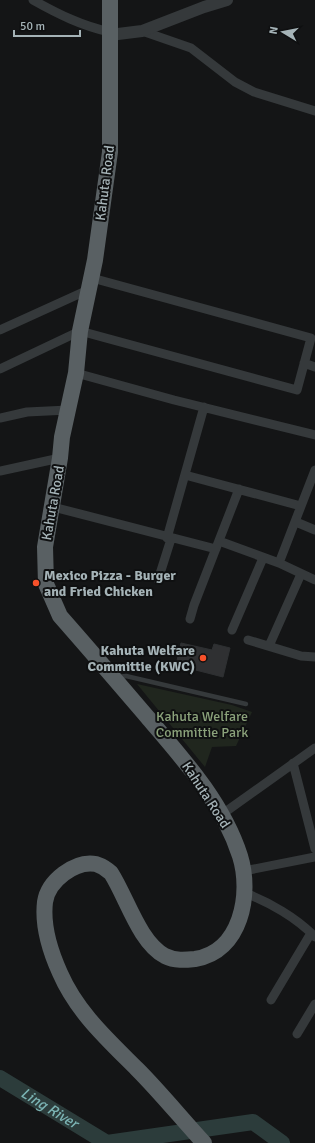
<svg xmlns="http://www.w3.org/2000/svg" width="315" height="1143" font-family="Signika,sans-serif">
  <rect width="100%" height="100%" fill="#141516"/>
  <path fill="#20261e" d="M137 684 232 705 252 712 236 746 212 747 205 767Z"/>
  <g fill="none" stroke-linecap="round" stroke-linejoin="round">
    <path stroke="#2c3c3b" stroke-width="16" id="s1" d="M0 1078 107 1143 253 1122 282 1143"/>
  </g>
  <path fill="#2f3032" stroke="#2e3032" d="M181 643 212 650 214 644 230 648 223 677 176 665Z"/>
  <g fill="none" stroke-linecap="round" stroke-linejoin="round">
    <path stroke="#35393b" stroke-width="4.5" d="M118 677 126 676 246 704"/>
    <path stroke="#35393b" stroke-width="9" d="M33 0C58 14 82 26 110 32
      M142 31 191 48 235 82 254 92 315 111
      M0 330 90 289
      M304 363 315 367
      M0 369 80 331 297 390 311 338 92 278
      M76 373 174 400 315 435
      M0 418 27 412 68 410
      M0 471 60 458
      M185 475 301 506
      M53 507 216 549
      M296 522 315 530
      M167 538 204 407
      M219 541 279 563 315 580
      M279 563 315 470
      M158 580 171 539
      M190 619 194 605 239 489
      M232 630 263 558
      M248 640 301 656 315 657
      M269 646 301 574
      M293 763 315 849
      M221 815 315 748
      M244 871 315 857
      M245 893C269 902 297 918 315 937
      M271 1000 311 933
      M297 1034 315 1004"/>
    <path stroke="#35393b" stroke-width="12" d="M110 35 142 31 204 7 227 0"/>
    <path stroke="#596063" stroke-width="16" d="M110 0V152L95 260 80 331 76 373 62 437 60 458 45 547 46 584 60 616C90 650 119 684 149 719 184 760 223 803 240 856 252 894 241 952 195 959 185 960 175 961 165 956 139 942 127 898 111 873 107 869 102 866 96 864 75 860 48 881 45 902 42 927 50 951 60 973 77 1012 107 1039 137 1069 160 1092 181 1118 204 1143"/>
  </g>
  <g fill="#f8512a" stroke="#0f1011" stroke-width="1.5">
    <circle cx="36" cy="583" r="4"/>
    <circle cx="203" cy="658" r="4"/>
  </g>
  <g text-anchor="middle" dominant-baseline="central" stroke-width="4" stroke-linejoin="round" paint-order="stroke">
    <g font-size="14" fill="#a5b3b7" stroke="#0f1011">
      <text transform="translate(105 183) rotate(-83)">Kahuta Road</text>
      <text transform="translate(53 503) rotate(-80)">Kahuta Road</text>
      <text transform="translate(206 795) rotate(57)">Kahuta Road</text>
    </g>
    <g font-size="14" font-weight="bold" fill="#a5b3b7" stroke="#0f1011" text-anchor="start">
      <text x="44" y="575">Mexico Pizza - Burger<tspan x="44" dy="16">and Fried Chicken</tspan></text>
      <text x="195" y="650" text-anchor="end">Kahuta Welfare<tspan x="195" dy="16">Committie (KWC)</tspan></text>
    </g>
    <g font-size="14" fill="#8ba27b" stroke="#0f1011">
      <text x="202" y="716">Kahuta Welfare<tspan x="202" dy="16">Committie Park</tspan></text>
    </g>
    <g font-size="15" font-style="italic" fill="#7bb3b3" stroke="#0f1011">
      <text stroke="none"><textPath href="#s1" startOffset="58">Ling River</textPath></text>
    </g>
  </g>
  <g transform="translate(283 32) rotate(280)" stroke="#0f1011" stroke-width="3" paint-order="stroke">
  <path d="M0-3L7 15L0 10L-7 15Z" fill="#a5b3b7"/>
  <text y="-6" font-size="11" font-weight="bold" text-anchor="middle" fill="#a5b3b7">N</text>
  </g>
  <path d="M14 30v6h66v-6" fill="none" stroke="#a5b3b7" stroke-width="2"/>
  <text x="20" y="30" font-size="12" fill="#a5b3b7" stroke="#0f1011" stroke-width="3" paint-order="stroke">50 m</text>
</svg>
